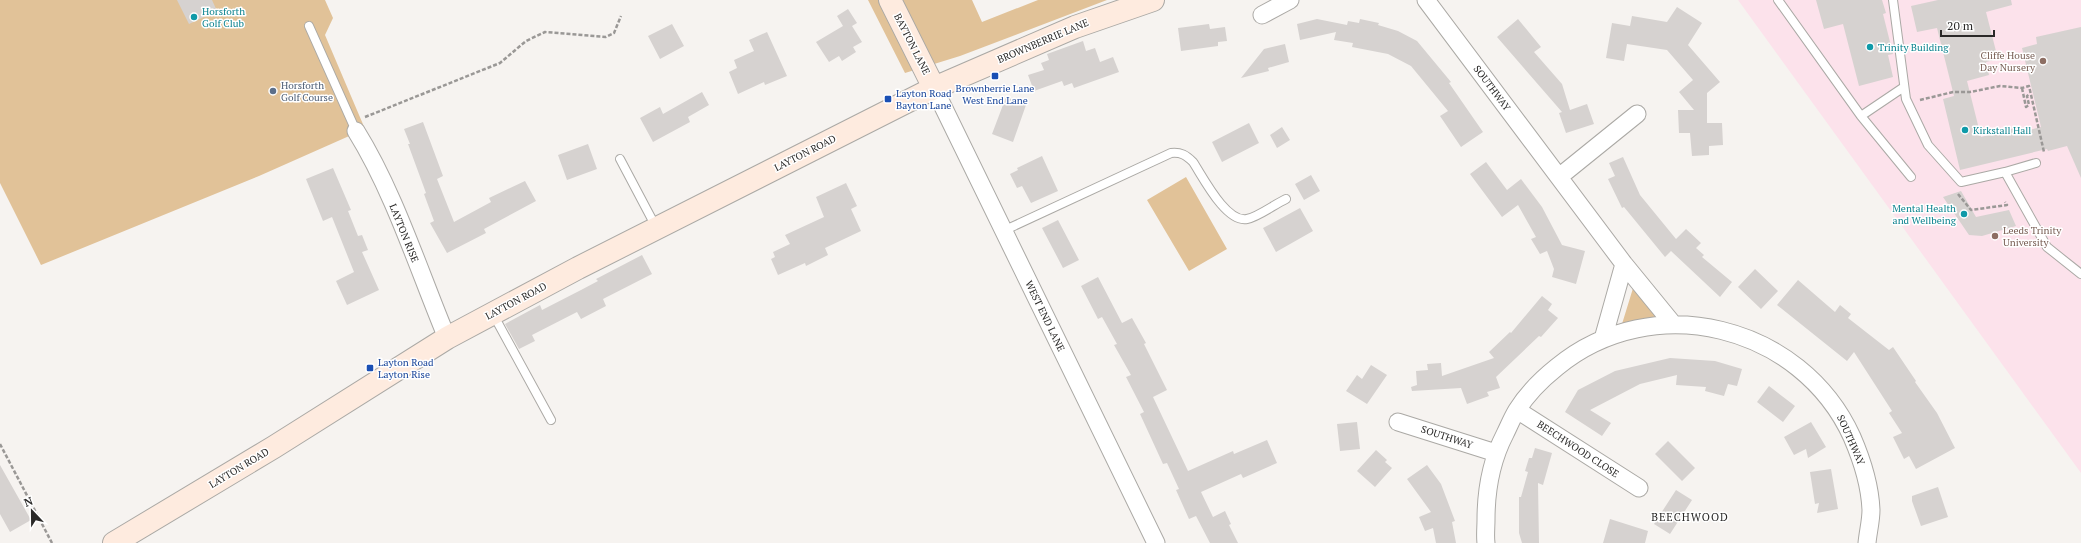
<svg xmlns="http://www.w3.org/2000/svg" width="2081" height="543" font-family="'PT Serif',serif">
  <rect width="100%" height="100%" fill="#f6f3f0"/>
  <path fill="#fce2eb" d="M1738 0H2081V473Z"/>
  <path fill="#e1c298" d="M0 0H325L333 18 325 35 365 129 259 176 41 265 0 183Z
    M868 0H972L982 22 1038 0H1107L960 56 905 73Z
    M1186 177 1227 249 1189 271 1147 200Z
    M1634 285 1657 317 1622 324Z"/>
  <path fill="#d6d2d0" d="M177 0H212L217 11 189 24Z
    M1816 0H1882L1886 13 1883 14 1893 54 1888 55 1893 77 1859 86 1843 24 1824 29Z
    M1938 0H2011L2012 5 1986 12 1998 59 1986 62 1989 75 1967 81 1981 137 2015 128 2017 133 2041 127 2022 48 2037 44 2036 37 2081 27V178L2067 146 2048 151 2047 149 1960 170 1943 99 1954 96 1937 28 1917 32 1911 6Z
    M1677 7 1702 23 1688 45 1720 82 1707 93V123H1722L1723 145 1709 146V155L1692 156 1690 133H1679L1678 110H1694L1679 92 1693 80 1667 50 1627 44 1624 61 1606 58 1612 23 1630 26 1632 16 1667 22Z
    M848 9 857 23 852 26 862 42 853 47 856 52 842 61 839 56 829 62 816 42 843 26 837 16Z
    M1317 19 1347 25 1348 21 1359 23 1360 19 1379 23 1378 25 1398 31 1417 41 1451 82 1449 83 1483 132 1461 147 1440 116 1448 111 1411 66 1388 54 1352 47 1353 43 1334 40 1336 32 1300 40 1297 24Z
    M1518 19 1541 47 1534 52 1562 84 1570 110 1587 104 1594 124 1566 133 1559 113 1562 112 1497 37Z
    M672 24 684 46 660 59 648 36Z
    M1209 24 1210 29 1225 27 1227 41 1218 42V46L1181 51 1178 28Z
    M767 32 787 76 765 85 764 82 738 94 729 72 737 68 734 60 754 51 749 40Z
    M1083 41 1086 51 1095 48 1100 62 1113 57 1119 72 1074 88 1072 83 1064 86 1062 81 1034 91 1028 75 1044 70 1041 63 1049 60 1047 54Z
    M1285 44 1289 62 1268 68 1269 71 1241 78 1264 49Z
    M702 92 709 105 688 117 690 122 653 142 640 118 660 107 663 114Z
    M1006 97 1026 105 1013 142 992 134Z
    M423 122 443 176 437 179 454 222 491 202 489 198 525 181 536 201 484 229 486 233 447 253 430 223 434 221 424 194 426 193 408 144H410L404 129Z
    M1249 123 1259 143 1222 162 1212 142Z
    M1282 127 1290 140 1277 148 1270 135Z
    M588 144 597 169 567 180 558 155Z
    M1042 156 1058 191 1031 203 1022 186 1017 188 1010 174 1018 170 1017 168Z
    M1623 157 1640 195 1676 239 1686 229 1701 243 1696 248 1704 255 1702 257 1732 282 1720 297 1671 251 1665 257 1624 207 1622 208 1608 179 1615 176 1609 163Z
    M1486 162 1507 190 1521 179 1542 207 1562 245 1585 251 1576 284 1552 277 1554 269 1547 251 1540 254 1531 239 1536 237 1518 205 1502 217 1470 174Z
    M333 168 351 210 348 211 358 236 362 235 368 250 362 252 379 290 347 305 336 281 354 272 332 217 323 221 306 179Z
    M1311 175 1320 191 1304 200 1295 184Z
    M846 183 857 206 851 209 861 231 825 248 828 255 806 266 805 263 778 275 771 259 775 257 773 252 790 244 785 235 824 217 816 197Z
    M1961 191 1976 217 2009 210 2016 226 1982 236 1969 235 1943 197Z
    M1300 208 1313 231 1276 252 1263 228Z
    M1058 220 1079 260 1063 268 1042 228Z
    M642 255 652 274 603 299 606 306 581 319 577 312 532 335 535 341 519 349 505 324 540 305 542 310 581 290 598 281 596 279Z
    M1755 269 1778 291 1761 309 1738 287Z
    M1098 277 1122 323 1132 318 1146 343 1144 344 1167 390 1153 397 1188 471 1233 451 1234 454 1267 440 1277 463 1243 478 1241 474 1201 492 1213 517 1225 511 1231 524 1229 525 1238 543H1210L1196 516 1189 519 1176 490 1179 489 1167 463 1163 464 1140 414 1144 412 1126 377 1131 375 1114 345 1117 344 1102 317 1098 319 1081 286Z
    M1798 280 1835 312 1840 305 1851 314 1848 318 1889 350 1893 347 1916 381 1915 382 1937 413 1955 448 1916 469 1909 456 1904 459 1893 437 1902 433 1889 413 1892 411 1854 352 1847 361 1777 305Z
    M1542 296 1552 304 1548 310 1558 318 1541 337 1539 336 1496 377 1500 388 1487 392 1489 396 1467 404 1461 388 1412 391 1411 387 1417 385 1416 371 1428 370 1427 364 1441 363 1442 376 1494 358 1489 352 1510 332 1511 333Z
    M1670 358 1715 361 1742 369 1737 386 1728 384 1724 396 1705 391 1706 387 1676 385 1677 375 1640 384 1590 410 1611 423 1602 436 1565 412 1578 390 1615 371Z
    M1371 365 1387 375 1367 404 1346 391 1357 375 1362 379Z
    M1769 386 1795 406 1783 422 1757 402Z
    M1357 422 1360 449 1340 451 1337 424Z
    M1811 422 1826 447 1808 458 1806 449 1794 455 1784 437Z
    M1668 441 1695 468 1682 481 1655 454Z
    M1535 448 1552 453 1543 485 1538 483 1539 543H1522L1519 533V497H1521L1528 472 1525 471 1529 458H1532Z
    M1376 450 1387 460 1385 462 1392 468 1375 487 1357 471Z
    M0 465 31 520 10 532 0 514Z
    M1427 465 1441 484 1455 521 1452 522 1456 543H1436L1433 528 1425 531 1419 517 1431 512 1407 479Z
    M1831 469 1838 509 1817 513 1819 503 1815 504 1810 472Z
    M1938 487 1948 517 1921 526 1912 501V496Z
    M1676 490 1692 500 1670 534 1654 524Z
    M1610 519 1648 531 1645 543H1603Z"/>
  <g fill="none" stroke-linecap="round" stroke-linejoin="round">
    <g stroke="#aba9a5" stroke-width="10">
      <path id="lane" d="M1778 0 1861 116
        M1893 0 1906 99 1928 145 1961 182 2005 172 2047 247 2081 274
        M309 26 356 131
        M1904 87 1861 116 1911 177
        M620 159 656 227
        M2005 172 2036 163
        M1003 231 1171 153C1181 152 1186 155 1193 162 1203 177 1226 223 1247 219 1258 217 1275 204 1286 199
        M493 314 551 420"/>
    </g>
    <g stroke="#aba9a5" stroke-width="19">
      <path id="street" d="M1426 0 1624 264 1673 324
        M1262 15 1290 0
        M934 88 1156 543
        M356 131C394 192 419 271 447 338
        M1559 177 1637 114
        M1603 339 1624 264
        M1517 410 1639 488
        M1398 422 1496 453
        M1486 543C1485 536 1486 527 1486 520 1486 490 1491 461 1505 434 1509 426 1512 418 1517 410 1527 394 1542 379 1557 367 1653 288 1801 325 1852 437 1862 460 1870 485 1871 510 1871 521 1868 532 1867 543"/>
    </g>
    <g stroke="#aba9a5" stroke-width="24">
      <path id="secondary" d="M890 0 934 88
        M114 543 274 447 447 338 578 268 934 88 1075 27 1153 0"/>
    </g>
    <path stroke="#9a9896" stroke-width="2.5" stroke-dasharray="4 2" stroke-linecap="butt" d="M2022 88 2026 107 2029 105 2027 96 2030 94
      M1920 100 1953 92H1970L2000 86 2022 88 2029 86 2044 152
      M365 117 500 63 526 41 545 32 606 37 614 33 621 16
      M1958 194 1971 210 2007 205 2005 202
      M0 444 52 543"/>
    <use href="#lane" stroke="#fff" stroke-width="8"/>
    <use href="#street" stroke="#fff" stroke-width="17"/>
    <use href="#secondary" stroke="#feebdf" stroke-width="22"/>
  </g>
  <g fill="#0f9aa8" stroke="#fff" stroke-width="1.5">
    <circle cx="194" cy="17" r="4"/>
    <circle cx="1870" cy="47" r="4"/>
    <circle cx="1965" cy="130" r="4"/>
    <circle cx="1964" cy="214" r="4"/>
  </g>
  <g fill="#8d6e63" stroke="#fff" stroke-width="1.5">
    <circle cx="2043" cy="61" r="4"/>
    <circle cx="1995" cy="236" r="4"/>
  </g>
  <g fill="#1a4fb4" stroke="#fff" stroke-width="1.5">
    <rect x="991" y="72" width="8" height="8" rx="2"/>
    <rect x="884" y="95" width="8" height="8" rx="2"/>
    <rect x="366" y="364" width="8" height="8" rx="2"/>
  </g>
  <circle fill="#5c6f8a" stroke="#fff" stroke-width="1.5" cx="273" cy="91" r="4"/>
  <g text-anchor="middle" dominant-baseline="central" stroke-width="3" stroke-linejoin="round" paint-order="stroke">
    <g font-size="10" fill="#0d838f" stroke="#fff" text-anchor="start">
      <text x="202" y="11">Horsforth<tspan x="202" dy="12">Golf Club</tspan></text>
      <text x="1878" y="47">Trinity Building</text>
      <text x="1973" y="130">Kirkstall Hall</text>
      <text x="1956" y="208" text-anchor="end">Mental Health<tspan x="1956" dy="12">and Wellbeing</tspan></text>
    </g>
    <g font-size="10" fill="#2a2928" stroke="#fff">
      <text transform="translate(1043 41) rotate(-23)">BROWNBERRIE LANE</text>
      <text transform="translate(912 44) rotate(63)">BAYTON LANE</text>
      <text transform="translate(1492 88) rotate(53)">SOUTHWAY</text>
      <text transform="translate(805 153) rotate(-27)">LAYTON ROAD</text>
      <text transform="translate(404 233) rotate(68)">LAYTON RISE</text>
      <text transform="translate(516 301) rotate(-28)">LAYTON ROAD</text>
      <text transform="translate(1045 316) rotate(64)">WEST END LANE</text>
      <text transform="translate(1447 437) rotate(18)">SOUTHWAY</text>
      <text transform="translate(1851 440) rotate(66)">SOUTHWAY</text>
      <text transform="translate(1578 449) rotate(33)">BEECHWOOD CLOSE</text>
      <text transform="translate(239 468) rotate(-31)">LAYTON ROAD</text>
    </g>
    <g font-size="10" fill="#785e54" stroke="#fff" text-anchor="end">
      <text x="2035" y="55">Cliffe House<tspan x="2035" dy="12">Day Nursery</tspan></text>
      <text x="2003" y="230" text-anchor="start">Leeds Trinity<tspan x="2003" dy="12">University</tspan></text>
    </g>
    <g font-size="10" fill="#4e5e75" stroke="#fff" text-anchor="start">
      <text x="281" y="85">Horsforth<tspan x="281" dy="12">Golf Course</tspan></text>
    </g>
    <g font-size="10" fill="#164399" stroke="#fff" text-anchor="start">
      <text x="995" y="88" text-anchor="middle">Brownberrie Lane<tspan x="995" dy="12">West End Lane</tspan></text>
      <text x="896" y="93">Layton Road<tspan x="896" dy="12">Bayton Lane</tspan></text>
      <text x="378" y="362">Layton Road<tspan x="378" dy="12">Layton Rise</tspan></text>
    </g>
    <g font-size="11" letter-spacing="1" fill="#2a2928" stroke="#fff">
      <text x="1690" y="517">BEECHWOOD</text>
    </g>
  </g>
  <g transform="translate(32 511) rotate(338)" stroke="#ffffff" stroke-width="3" paint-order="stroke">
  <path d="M0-3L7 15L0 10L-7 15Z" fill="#2a2928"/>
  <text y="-6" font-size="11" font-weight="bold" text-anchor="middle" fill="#2a2928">N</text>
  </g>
  <path d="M1941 30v6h53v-6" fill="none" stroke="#2a2928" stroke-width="2"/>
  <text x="1947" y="30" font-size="12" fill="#2a2928" stroke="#ffffff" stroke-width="3" paint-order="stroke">20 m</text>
</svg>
